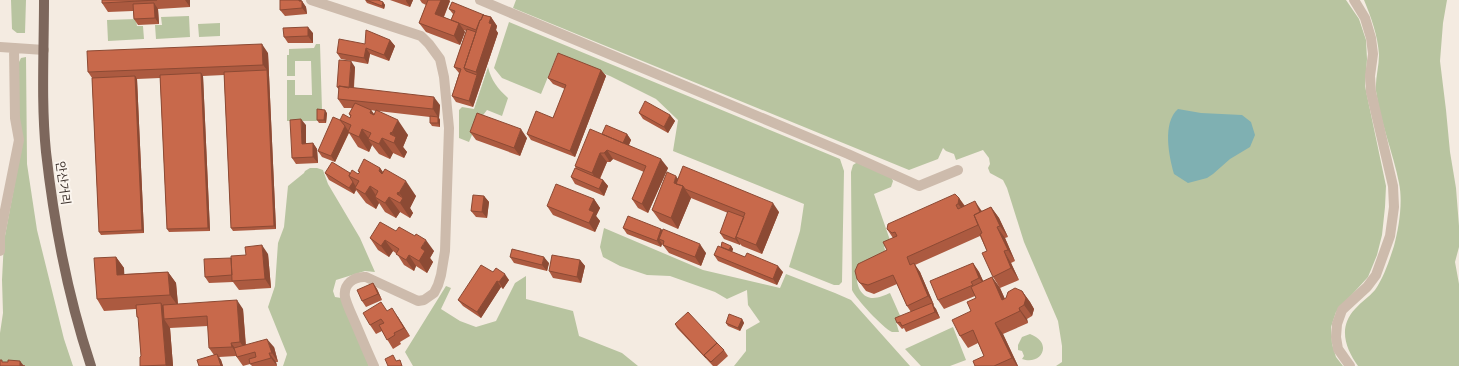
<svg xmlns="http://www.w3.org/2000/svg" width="1459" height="366" font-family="'Varela Round','Noto Sans KR',sans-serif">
  <rect width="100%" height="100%" fill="#f4ebe1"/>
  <path fill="#b8c4a0" d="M11 0H26L25 33H17L12 29Z
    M516 0H1346L1359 19 1366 40 1367 59 1365 86 1386 186 1385 207 1382 235 1377 255 1368 277 1336 312 1331 327 1332 344 1336 357 1343 366H1056L1062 362V346L1058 321 1024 242 1007 188 1003 180 990 173 988 168 990 164 989 158 983 150 956 160 954 154 946 151 943 148 938 159 909 170 513 8Z
    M1364 0H1447L1443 23 1440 61 1446 110 1450 152 1456 188 1459 226V247L1455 262 1459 284V366H1358C1345 348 1338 327 1355 309 1361 302 1369 297 1375 290 1384 277 1389 261 1394 246 1399 227 1403 202 1399 183 1393 152 1380 122 1376 91 1375 79 1379 67 1379 55 1378 36 1371 17 1364 0Z
    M189 16 190 37 156 39 155 25H162L161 17Z
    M136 19 137 26H143L144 39 108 41 107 20Z
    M509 22 840 159 844 171 842 282 839 285H834L789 267 800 231 804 204 673 151 678 120 656 99 610 76 557 55 541 94 502 78 494 68Z
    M220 23V36L199 37 198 24Z
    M316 44H320L322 110 317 111 318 121H287V80H295V95H312L311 61H295V76H287V55H289V49L314 48Z
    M26 57 27 164 37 230 64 339 73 366H0V333L3 313 2 280 4 241 15 182 19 62 21 58Z
    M488 67C491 80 498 89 508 98L502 116 487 110 477 123 469 142 459 138V110L462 107 474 109Z
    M856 163H859L891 177 893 181 891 187 874 194 891 243 884 247 888 257 857 276C856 286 862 298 873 298 879 298 885 295 890 293L902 320 896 322 899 332C898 332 893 332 892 332 883 328 856 299 852 290L851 172 853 165Z
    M310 168H317L323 170 328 184 360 238 375 272 365 271 336 280 333 291 335 297 341 298 369 366H283L287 354 268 307 275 286 278 243 284 227 288 186 304 173 305 171Z
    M604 228 703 270 780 288 786 274 835 293 851 300 910 366H734L746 351V330L760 322 748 305 747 290 727 299 715 292 670 276 647 275 620 266 603 257 600 247Z
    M526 276V299L573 311 579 336 622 353 638 366H413L405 352 446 286 451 288 441 309 460 321 476 327 496 321 515 283Z
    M953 327 966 360 950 366H921L905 349Z
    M1030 334C1054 343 1041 366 1022 359L1024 356 1022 351 1018 350V345L1022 337Z"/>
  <path fill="#7fb0b2" d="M1178 109 1201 113 1242 115 1251 122 1255 135 1250 147 1230 159 1213 174 1207 178 1188 183 1174 174C1169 156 1162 123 1178 109Z"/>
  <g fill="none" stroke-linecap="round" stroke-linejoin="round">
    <path stroke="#cdbbac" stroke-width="10" d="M311 0 421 36 429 44 440 59 444 77 449 128 445 251 441 275 438 285 434 293 424 300 418 301 366 277C354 276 343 284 345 297 347 305 351 313 354 320 361 336 367 351 374 366
      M480 0 848 154 919 186 958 170
      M0 47 44 50
      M0 251V236L5 210 19 140 15 118 14 48
      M1350 366 1338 349 1336 337 1337 324 1342 310 1367 287 1376 275 1390 236 1394 207 1393 186 1371 92 1370 76 1373 54 1371 38 1365 18 1354 0"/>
    <path stroke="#7d675c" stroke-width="10" d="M44 0C44 51 41 102 46 152 54 224 68 297 91 366"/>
  </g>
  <path fill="#ac5a40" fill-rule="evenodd" d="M102 0H190V7L158 9 159 24 138 25 134 19 133 11 108 12 102 3Z
    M280 0H301L306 7 307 14 285 16 280 10Z
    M365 0H378L383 2 385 5 384 9 367 3Z
    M390 0H413L410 7Z
    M420 0H449L450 1 444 17 451 20 453 14 449 9 484 15 491 17 497 26 496 30 498 33 473 107 456 102 452 96 459 73 454 67 466 31 464 30 465 32 460 45 426 32 419 23 426 5 422 3Z
    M313 33V43H288L284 37Z
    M390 40 395 46 389 61 370 54 368 64 341 59 337 53 365 44Z
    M268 53 276 229 233 231 231 228 224 75 203 76 210 231 169 232 167 229 160 78 137 79 144 233 101 235 99 232 92 78 88 72Z
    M355 67 354 88 440 105 439 118 440 120V127L432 126 430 123V117L378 111 408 135 403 147 407 152 404 158 393 153 390 159 379 154 372 145 369 152 358 147 349 133 335 162 322 157 318 151 340 120 350 118V116L349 114 352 108H344L338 99 339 90 337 87ZM371 110 376 111 374 114Z
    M601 70 606 76 575 157 531 140 527 134 553 118 565 89 553 84 548 78Z
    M327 113 326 123H319L317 120Z
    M639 113 670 115 675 121 668 133 643 119Z
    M306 125V143H313L317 149 318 163 296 164 292 158Z
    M470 132 527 138 520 156 476 140Z
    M602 134H627L631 140 629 145 668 168 648 213 638 208 632 199 644 172 613 159 610 162H607L600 179 603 180 608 186 604 196 575 184 571 177 576 169 575 166Z
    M380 168 383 172 416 196 410 208 413 213 410 218 400 212 396 218 385 212 379 203 376 209 366 203 356 190 354 194 329 180 325 173H350L358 174 359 173 358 171Z
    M678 178 779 212 762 254 742 246 740 244V245L724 239 720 233 728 213 691 198 678 229 660 221 652 210Z
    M484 196 489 202 487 218 476 217 471 211Z
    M959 198 965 206 981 210 982 211 991 207 999 218 1008 237 1005 238 1015 261 1011 263 1019 280 1000 288 993 277 987 251 980 236 915 265 920 272 934 305 933 306 936 309 940 318 906 332 904 328 902 329 897 323 911 312 907 306 897 284 874 294 866 291 857 279 887 250 893 238 887 229Z
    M594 199 600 208 596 216 600 221 595 232 553 215 547 206Z
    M623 228 661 229 662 230 706 253 701 266 669 253 662 244 661 247 627 234Z
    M396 231 434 251 430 258 433 262 427 273 416 266 414 271 404 265 397 254 393 251 389 257 378 250 370 238Z
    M731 246 733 249 732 252 783 272 777 285 718 261 714 255 721 247Z
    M268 254 271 288 239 290 233 282 209 283 205 277 231 258Z
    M116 257 124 268V274L168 272 176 283 178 304 243 309 246 345 274 347 278 362H276L277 366H252L250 364 243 366 236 356 219 357 221 360 223 366H199L214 355 209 348 208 326 170 328 173 366H140L141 356 139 319 137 317 136 309 104 311 97 299Z
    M510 257 549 263 547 271 514 263Z
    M580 260 585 266 581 283 553 278 549 271Z
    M973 263 979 272 983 281 992 277 1000 288 1005 299 1022 291 1030 302 1034 309 1032 316 1027 319 1028 323 1003 334 1018 366H975L984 356 978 343 968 348 960 336 976 298 975 296 944 309 938 300Z
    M493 272 509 280 503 289 501 287 481 318 463 306 458 300Z
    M373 283 377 289 382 300 366 307 362 301Z
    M387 311 398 317 410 336 400 342 401 344 393 349 382 331 376 334 370 325Z
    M742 319 744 323 740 331 728 326 726 323Z
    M675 324 717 343 724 350 728 356 717 366H713L677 328Z"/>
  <path fill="#8c4a34" d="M185 0H190V7Z
    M299 0H301L302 2V1L306 7 307 14 302 8Z
    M406 0H413L410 7 406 1Z
    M441 0H449L450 1 441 23 435 14Z
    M383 2 385 5 384 9 382 6Z
    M154 3 158 9 159 24 155 18Z
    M491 17 497 26 496 30 498 33 473 107 469 101 477 75 476 72Z
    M459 23 465 32 460 45 454 36Z
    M308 27 313 33V43L308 36Z
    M390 40 395 46 389 61 384 55Z
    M262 44 268 53 276 229 274 226 267 70 263 65Z
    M366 48 370 54 368 64 364 58Z
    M351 61 355 67 353 94 349 88Z
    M601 70 606 76 575 157 570 151Z
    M201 73 203 76 210 231 208 228Z
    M135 76 137 79 144 233 142 230Z
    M434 97 440 105 439 118 440 120V127L438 123V117L433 109Z
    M325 110 327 113 326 123 324 120Z
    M371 110 382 125 370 113Z
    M670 115 675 121 668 133 664 127Z
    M301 119 306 125V150L302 144Z
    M398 120 408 135 403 147 407 152 404 158 394 143 390 134 391 132 396 139V138L392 133Z
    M345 126 349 132 335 162 331 156Z
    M362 129 370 140 368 139 372 145 369 152 359 137Z
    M521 129 527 138 520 156 514 148Z
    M627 134 631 140 627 149 623 143Z
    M382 138 393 153 390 159 379 144Z
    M313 143 317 149 318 163 313 157Z
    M607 150 613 159 610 162 604 153Z
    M600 153 607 162 598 182 592 173Z
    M661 159 668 168 648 213 642 204Z
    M380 168 391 184 379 171Z
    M676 176 691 198 678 229 671 218 674 183Z
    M603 180 608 186 604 196 599 189Z
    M406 181 416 196 410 208 413 213 410 218 400 203 397 194 398 192 402 198H403L399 193Z
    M353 182 357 188H355L356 190 354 194 349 188Z
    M370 186 379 200 375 197 379 203 376 209 365 194Z
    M484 196 489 202 487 218 482 212Z
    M389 197 400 212 396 218 385 203Z
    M959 198 965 207V212L958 204Z
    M594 199 600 208 596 216 600 221 595 232 589 223V210Z
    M975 201 981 210 987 223 981 215Z
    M773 203 779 212 762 254 756 245Z
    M991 207 999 218 1008 237 1000 226Z
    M997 227 1005 238 1015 261 1008 250Z
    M661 229 666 235 659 239 662 244 661 247 657 241Z
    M736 237 740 244V245L735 239Z
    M385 240 393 251 389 257 381 246Z
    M426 240 434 251 430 258 433 262 427 273 419 261 421 248Z
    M700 244 706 253 701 266 695 257Z
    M262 245 268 254 271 288 265 279Z
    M731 246 733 249 731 255 728 252Z
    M1004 251 1011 263 1019 280 1011 268Z
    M409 255 416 266 414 271 406 260Z
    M116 257 124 268 125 286 117 275Z
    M544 257 549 263 547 271 542 265Z
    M580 260 585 266 581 283 577 277Z
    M914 263 920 272 934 305 928 296Z
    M973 263 979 272 986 287 979 278Z
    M778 266 783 272 777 285 773 279Z
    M168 272 176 283 178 306 170 295Z
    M505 274 509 280 503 289 499 282Z
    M992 277 1000 288 1010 311 1002 300Z
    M497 281 501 287 481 318 477 312Z
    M373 283 377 289 382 300 378 294Z
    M1022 291 1030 302 1034 309 1032 316 1024 305Z
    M237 300 243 309 246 351 240 342Z
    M161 303 169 314 164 319 170 328 173 366H166V365Z
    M932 303 936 309 940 318 935 312Z
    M392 308 398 317 410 336 404 328Z
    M1019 308 1027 319 1028 323 1020 311Z
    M742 319 744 323 740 331 738 328Z
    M995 323 1003 334 1018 366H1017L1012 358Z
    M267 339 274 347 278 362 272 353Z
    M231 343 238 352V355L232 347Z
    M269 353 276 362 277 366 271 358Z
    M217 354 221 360 223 366H221Z
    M20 361 24 366H20Z"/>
  <path fill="#c8694b" stroke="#8c4a34" d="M102 0H157L102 3Z
    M280 0H299V1H302V8L280 10Z
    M366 0H378L383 2 382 6Z
    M428 0H441L435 14 459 23 454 36 419 23Z
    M452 2 484 15H483L481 20H480L476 30 451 20 455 11 449 9Z
    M154 3 155 18 134 19 133 4Z
    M483 15 491 17 489 23 492 24 476 72 464 68 480 20H481Z
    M308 27V36L284 37 283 28Z
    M467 29 476 32 464 68 466 71 477 75 469 101 452 96 461 69 454 67Z
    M366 30 390 40 384 55 366 48 364 58 337 53 339 39 365 44Z
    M262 44 263 65 88 72 87 51Z
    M558 53 601 70 570 151 527 134 536 111 553 118 566 85 548 78Z
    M339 60 351 61 349 88 339 86V87H337Z
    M267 70 274 226 231 228 224 72Z
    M201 73 208 228 167 229 160 75Z
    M135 76 142 230 99 232 92 78Z
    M339 86 434 97 433 109 338 99Z
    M645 101 670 115 664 127 639 113Z
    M355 103 371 110 370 113 374 115 376 110 398 120 392 133 391 132 390 134 396 137 394 143 382 138 379 144 368 139 371 133 362 129 359 137 348 132 351 125 340 120 343 114 350 118 351 115 349 114Z
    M317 109 325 110 324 120H317Z
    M477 113 521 129 514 148 470 132Z
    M430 116 438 117V123H430Z
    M333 117 340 120 345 126 331 156 318 151Z
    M301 119 302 144 313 143V157L292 158 290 120Z
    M606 125 627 134 623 143 602 134Z
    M590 129 661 159 642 204 632 199 646 166 607 150 604 153H600L592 173 575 166Z
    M364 159 380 168 379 171 382 174 385 169 406 181 399 193 398 192 397 194 403 198 400 203 389 197 385 203 375 197 378 191 370 186 365 194 355 188 359 181 349 176 352 170 358 174 360 172 358 171Z
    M332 162 350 173 349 176 353 182 349 188 325 173Z
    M683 166 773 203 756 245 736 237 745 213 685 189 683 186 676 184Z
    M575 168 603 180 599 189 571 177Z
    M667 172 676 176 674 183 683 186 671 218 652 210Z
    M556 184 594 199 589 210 594 212 589 223 547 206Z
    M955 194 959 198 958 204 956 205 958 209 975 201 980 212 974 215 978 225 907 257 910 265 914 263 928 296 907 306 893 275 868 285 860 283 857 279 855 271 858 264 887 250 883 242 897 236 895 232 892 233 887 229 888 224Z
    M473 195 484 196 482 212 471 211Z
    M991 207 1000 226 997 227 1008 250 1004 251 1011 268 993 277 982 253 987 251 980 234 982 233 974 215Z
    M728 211 744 217 735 239 720 233Z
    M628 216 661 229 657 241 623 228Z
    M380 222 396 231 399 227 415 236 416 234 426 240 421 248 425 251 419 261 409 255 406 260 396 254 399 249 385 240 381 246 370 238Z
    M663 229 700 244 695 257 663 245 664 241 659 239Z
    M722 242 731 246 729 250 721 247Z
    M262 245 265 279 232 281 231 256 246 255 245 247Z
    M718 246 745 257 747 253 778 266 773 279 714 255Z
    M512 249 544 257 542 265 510 257Z
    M552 255 580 260 577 277 549 271Z
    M116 257 117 275 168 272 170 295 97 299 94 258Z
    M231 258 232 275 205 277 204 259Z
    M973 263 979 278 971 282 973 285 938 300 930 281Z
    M481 265 493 272 496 268 505 274 499 282 497 281 477 312 458 300Z
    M992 277 1002 300 1006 298 1008 292 1015 288 1022 291 1026 298 1024 305 1019 308 1020 311 995 323 1012 358 994 366H975L973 361 984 356 973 330 960 336 952 320 971 311 967 302 976 298 971 287Z
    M373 283 378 294 362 301 357 290Z
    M237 300 240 342 231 343 232 347 209 348 207 316 164 319 163 305Z
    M381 302 387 311 392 308 404 328 394 333 395 335 387 340 379 325 384 323 381 319 370 325 363 313Z
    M161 303 166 365 140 366V357L141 356 138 317H137L136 305Z
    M932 303 935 312 902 326 900 322 897 323 895 318Z
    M688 312 717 343 704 355 706 358 675 324Z
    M729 314 742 319 738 328 726 323Z
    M267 339 272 353H269L271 358 250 364 249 359 256 357 255 352 237 357 234 348Z
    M717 343 724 350 711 362 704 355Z
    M217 354 221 366H199L197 360Z
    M393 355 396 361 400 360 402 366H388L385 359Z
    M0 360H2V362H8V360L20 361V366H25H0Z"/>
  <g text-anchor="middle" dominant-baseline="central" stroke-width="4" stroke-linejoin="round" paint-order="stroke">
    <g font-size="12" fill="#3b302b" stroke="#fbf5ee">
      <text transform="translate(63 183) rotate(82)">안산거리</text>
    </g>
  </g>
</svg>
